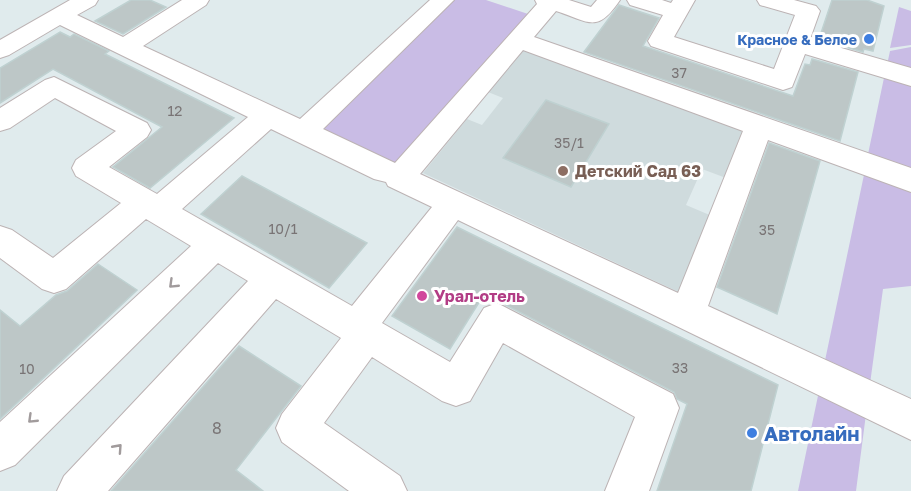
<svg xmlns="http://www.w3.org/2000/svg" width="911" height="491" font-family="'Golos Text',sans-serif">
  <rect width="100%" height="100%" fill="#e0ebed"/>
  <path fill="#cfdbdd" d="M524 48 746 128 726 178 702 169 686 205 712 216 681 293 423 173 467 119 482 125 503 98 488 92Z"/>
  <path fill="#c9bce5" d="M450 0H486L531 15 394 173 311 133Z
    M899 7 911 11V45L890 48Z
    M911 47V73L887 65 890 51Z
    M885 73 911 81V175L867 159Z
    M865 170 911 187V286L883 289 869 391 823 370Z
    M819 391 866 414 856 491H798Z"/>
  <path fill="#bdc7c7" stroke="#bfd1d1" stroke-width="1.5" d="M131 0H150L166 7 123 34 95 21Z
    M832 0H867L884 6 873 51 864 49 863 52 819 39Z
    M619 5 659 18 643 46 793 96 805 64 810 65 812 59 858 72 840 141 584 52Z
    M60 32 70 37 74 34 109 51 105 54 234 118 150 188 113 167 162 127 53 69 0 103V68Z
    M546 100 609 124 571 187 503 158Z
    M769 143 820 161 777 314 717 287Z
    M242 176 367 243 329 288 201 214Z
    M457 227 778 385 751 491H657L687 404 677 399 674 392 498 301 494 302 483 296 450 349 392 316Z
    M98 264 137 290 0 419V310L20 326 56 295 67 291Z
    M239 346 301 386 236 470 263 491H111Z"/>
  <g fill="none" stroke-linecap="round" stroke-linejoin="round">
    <g stroke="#bcb3b4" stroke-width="2">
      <path id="minor" d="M70 0H98L95 5 77 15 123 37 182 0H209L206 5 143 46 300 119 430 0H454L323 129 395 163 537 4 535 0H569L591 7 597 0H620C597 34 590 22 556 11L534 37 911 168V192L768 140 708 306 911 399V440L458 220 382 323 450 362 484 308 497 303 673 394 679 408 649 491H605L635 417 503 343 470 401 456 406 442 401 372 357 324 423 400 476 407 491H349L282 442 276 428 282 414 341 338 276 299 108 491H57L64 476 248 281 218 263 15 465 0 471V422L191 246 146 219 66 289 54 293 42 289 0 258V226L12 230 53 258 121 203 76 176 72 168 76 160 116 131 55 98 10 128 0 131V108L45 80 54 77 147 123 151 130 147 137 109 167 157 194 248 117 60 25 9 55 0 58V40ZM523 50 743 131 678 293 420 174ZM271 129 374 179 386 182 388 186 432 207 352 306 182 209Z
        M627 0H662L671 3 673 0H695L674 37 774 69 795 15 760 5 757 0H794L816 6 820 11 810 39 911 68V86L805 54 792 87 783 90 651 46 648 41 663 15 630 5Z"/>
    </g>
    <use href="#minor" fill="#fff" fill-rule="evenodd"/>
  </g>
  <defs><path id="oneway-chevron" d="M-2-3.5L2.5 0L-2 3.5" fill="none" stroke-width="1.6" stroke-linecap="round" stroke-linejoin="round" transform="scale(1.5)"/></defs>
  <g stroke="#a19b9c">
    <use href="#oneway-chevron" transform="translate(173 284) rotate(136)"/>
    <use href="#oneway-chevron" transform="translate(32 419) rotate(136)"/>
    <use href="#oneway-chevron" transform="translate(118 448) rotate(-48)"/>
  </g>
  <g fill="#3f7fe0" stroke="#fff" stroke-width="2">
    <circle cx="869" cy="39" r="6"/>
    <circle cx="752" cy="433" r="6"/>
  </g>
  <circle fill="#8d6e63" stroke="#fff" stroke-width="2" cx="563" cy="171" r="6"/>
  <circle fill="#d1479c" stroke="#fff" stroke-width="2" cx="422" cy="296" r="6"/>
  <g text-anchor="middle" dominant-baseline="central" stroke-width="6" stroke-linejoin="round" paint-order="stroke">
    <g font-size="14" font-weight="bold" fill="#366cbe" stroke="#fff" text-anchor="end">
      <text x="857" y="39">Красное &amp; Белое</text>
    </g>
    <g font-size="14" fill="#797475">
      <text x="679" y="72">37</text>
      <text x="175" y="110">12</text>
      <text x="569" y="142">35/1</text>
      <text x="283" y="228">10/1</text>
      <text x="767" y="229">35</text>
      <text x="680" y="367">33</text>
      <text x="27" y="368">10</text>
    </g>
    <g font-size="16" font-weight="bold" fill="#785e54" stroke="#fff" text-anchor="start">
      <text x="575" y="171">Детский Сад 63</text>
    </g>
    <g font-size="16" font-weight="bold" fill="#b23c85" stroke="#fff" text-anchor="start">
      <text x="434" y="296">Урал-отель</text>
    </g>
    <g font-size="16" fill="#797475">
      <text x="217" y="428">8</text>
    </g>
    <g font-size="20" font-weight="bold" fill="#366cbe" stroke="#fff" text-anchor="start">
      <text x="764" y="433">Автолайн</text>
    </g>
  </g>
</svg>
